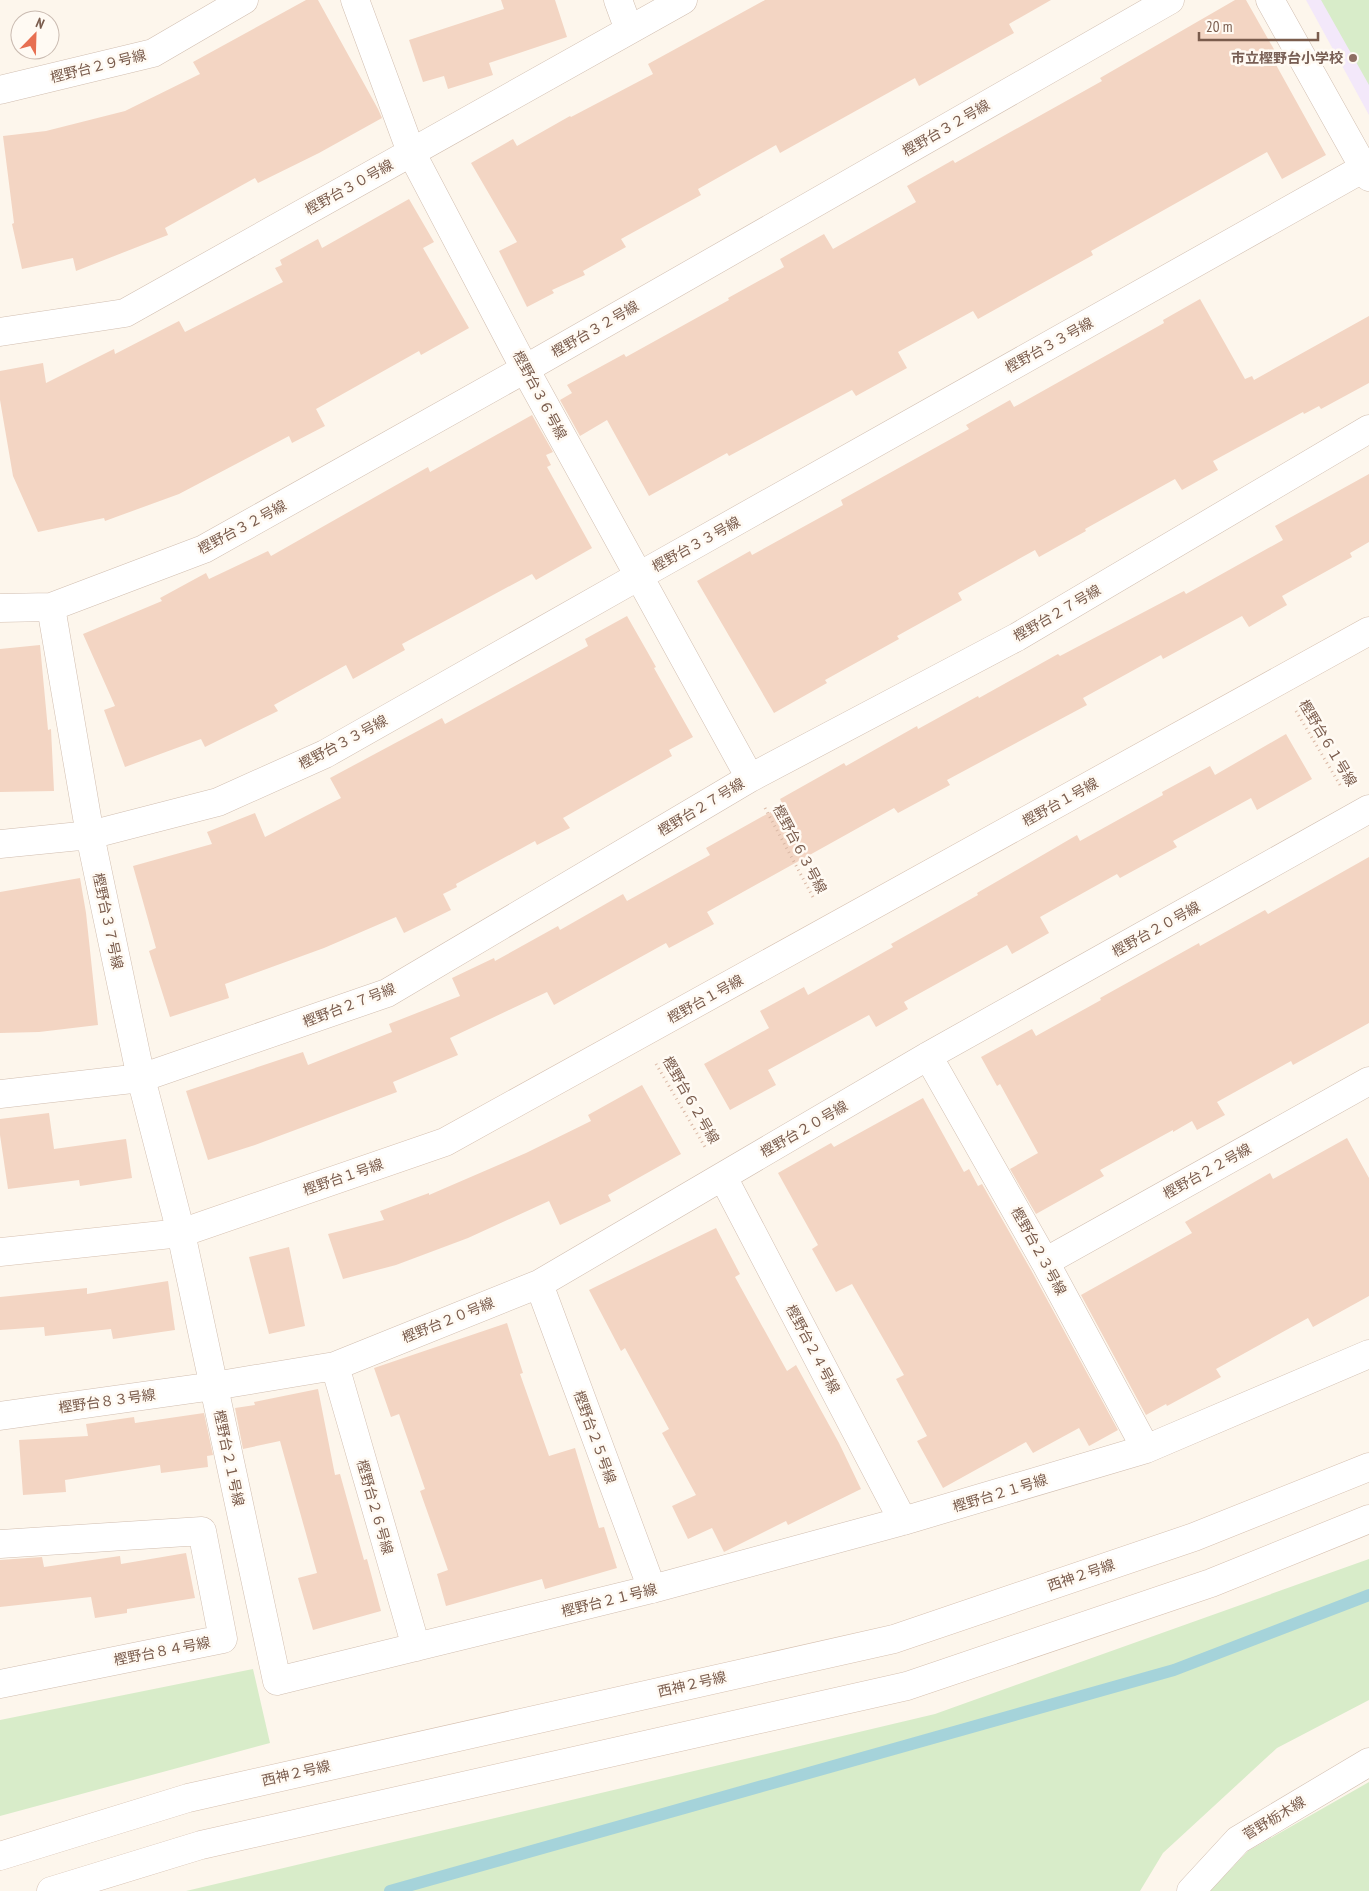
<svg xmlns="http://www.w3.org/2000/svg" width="1369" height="1891" font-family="'PT Sans Narrow','Noto Sans JP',sans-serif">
  <rect width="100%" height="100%" fill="#fdf6ec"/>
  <path fill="#f3e8fa" d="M1306 0H1369V115Z"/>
  <path fill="#d8ecc9" d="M1321 0H1369V85Z
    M1369 1559V1700L1277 1748 1163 1853 1140 1891H186L935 1714Z
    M253 1669 270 1743 0 1816V1720Z
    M1369 1782V1891H1210L1248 1851Z"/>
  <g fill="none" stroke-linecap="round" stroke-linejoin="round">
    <path stroke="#a5d3da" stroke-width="12" d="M390 1891 1174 1670 1369 1595"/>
  </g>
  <path fill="#f3d5c3" d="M306 0H318L378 109 382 118 319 153 258 183 255 178 165 228 168 235 76 271 73 258 22 269 12 224 14 223 3 136 46 131 125 111 200 74 193 62Z
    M501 0H555L567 37 489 63 493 75 448 89 444 76 423 82 409 40 504 9Z
    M765 0H1051L1009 24 1014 33 919 86 915 78 780 153 776 145 698 189 701 195 621 239 626 247 583 271 585 275 552 290 554 293 527 307 499 251 517 242 471 163 513 139 517 146 570 116 571 117 653 74 648 64Z
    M1235 0H1246L1280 60 1275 63 1326 155 1282 179 1267 152 1091 251 1093 255 978 319 973 311 898 352 907 368 856 396 852 390 729 456 727 453 649 496 607 420 580 436 560 400 572 393 567 385 624 354 626 357 729 300 728 298 784 267 780 259 824 234 833 249 916 202 907 186 953 160 955 163 1102 81 1100 78Z
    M409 199 434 242 423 248 469 328 421 355 419 351 316 409 325 426 292 443 289 436 179 494 105 521 104 518 38 532 13 476 0 400V371L43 363 46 383 114 349 115 354 179 321 185 332 283 282 275 268 282 265 280 260 318 239 322 248Z
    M1200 299 1245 379 1252 376 1254 380 1369 316V383L1321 409 1319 406 1304 414 1303 412 1213 461 1218 470 1182 490 1175 479 1085 529 1086 531 1039 557 1035 550 958 593 962 600 897 636 899 639 825 680 827 683 774 713 697 581 750 551 752 555 843 505 841 500 969 429 966 425 1010 400 1014 407 1164 323 1163 320Z
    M532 415 553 452 546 455 551 465 547 467 592 548 536 580 532 574 469 608 402 644 405 650 353 679 346 665 274 705 278 711 205 747 201 739 125 767 104 710 115 706 83 634 162 601 160 598 206 573 209 579 268 551 271 556 428 467 430 472Z
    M1369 474V542L1350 553 1352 557 1282 596 1287 605 1249 627 1242 616 1163 659 1161 655 1083 698 1087 705 947 780 950 785 898 813 894 808 707 912 714 924 669 948 666 943 554 1005 547 992 450 1038 458 1055 393 1082 397 1092 255 1145 208 1160 186 1091 303 1052 308 1065 392 1032 389 1024 460 996 452 978 494 958 495 961 558 926 560 930 623 894 627 901 710 855 706 848 783 805 780 799 844 763 846 766 917 726 918 729 978 696 979 698 1058 654 1060 656 1184 591 1186 594 1283 540 1275 526Z
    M627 616 656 667 654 668 693 737 669 750 672 756 563 818 570 828 537 845 535 841 456 884 457 887 443 894 451 910 404 933 396 917 324 948 225 984 229 998 170 1017 149 951 156 948 133 866 212 844 207 832 255 813 265 837 341 798 330 778 442 718 445 724 504 692 588 646 585 639Z
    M40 645 48 730 51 729 54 791 0 792V649Z
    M1286 734 1312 779 1257 810 1251 798 1173 841 1177 847 1120 878 1117 874 1040 917 1049 933 1012 954 1007 945 904 1002 908 1009 876 1027 869 1015 768 1070 776 1085 730 1110 704 1064 769 1028 760 1011 804 987 808 995 893 947 891 944 978 895 977 893 1077 835 1080 841 1163 795 1162 792 1210 766 1215 775Z
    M1369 857V1023L1293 1065 1291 1061 1217 1102 1225 1115 1197 1130 1192 1121 1173 1132V1130L1100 1170 1104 1176 1036 1214 1010 1169 1038 1153 1000 1084 997 1086 981 1057 1032 1029 1036 1036 1101 1000 1100 998 1199 943 1200 946 1265 910 1268 914Z
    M80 878 86 913 98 1025 39 1032 0 1033V892Z
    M642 1085 681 1154 608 1195 611 1201 560 1225 549 1201 468 1238 396 1265 343 1279 328 1234 384 1220 380 1211 429 1193V1195L526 1153 591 1121 588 1115Z
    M923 1098 964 1172 969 1169 978 1186 982 1184 1031 1270 1118 1430 1089 1446 1079 1428 1033 1453 1026 1442 943 1488 917 1441 927 1436 896 1379 904 1375 852 1284 836 1292 812 1249 818 1245 778 1173 831 1143 834 1147Z
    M49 1113 54 1149 126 1139 132 1178 80 1186 79 1180 8 1189 0 1135V1119Z
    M1347 1138 1369 1178V1296L1313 1327 1308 1318 1216 1369 1221 1377 1167 1406 1166 1404 1146 1415 1081 1295 1192 1233 1185 1222 1270 1173 1273 1179Z
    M716 1228 740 1274 735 1277 787 1371 796 1365 839 1443 861 1489 788 1525 786 1521 724 1552 712 1528 688 1539 672 1506 696 1495 662 1433 669 1429 625 1348 621 1351 589 1290Z
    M289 1247 305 1326 269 1334 249 1257Z
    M168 1281 175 1330 113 1339 111 1329 45 1336 44 1327 0 1330V1297L87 1288V1294Z
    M507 1323 523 1373 520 1374 549 1456 575 1448 599 1528 604 1527 617 1568 545 1589 542 1579 446 1606 437 1574 448 1570 420 1491 425 1489 399 1414 391 1417 374 1368Z
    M318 1389 335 1475 340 1474 364 1560 367 1559 381 1611 313 1630 298 1578 317 1573 280 1441 243 1449 235 1408 255 1405 254 1402Z
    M204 1413 213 1455 207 1456 208 1467 161 1473 160 1465 65 1480 66 1492 23 1495 19 1440 88 1436 86 1424 134 1417 135 1423Z
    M186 1553 195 1598 127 1609V1613L95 1618 91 1597 0 1607V1560L42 1557 44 1567 120 1556 121 1564Z"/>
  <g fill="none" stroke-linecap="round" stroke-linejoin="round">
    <g stroke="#d1beb0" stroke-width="29">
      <path id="street" d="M355 0 411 152 525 369 750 778
        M618 0 629 30
        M1270 0 1369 177
        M0 90 153 53 244 0
        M0 332 125 313 683 0
        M51 607 90 835 141 1078 181 1233 277 1681 652 1589 903 1521 1146 1449 1369 1354
        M0 608 51 607 204 549 525 369 1170 0
        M0 844 90 835 218 802 325 754 639 576 1364 168
        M928 1056 1045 1262 1146 1449
        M0 1094 141 1078 387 993 750 778 1017 637 1369 429
        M723 1177 903 1521
        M1045 1262 1369 1081
        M539 1284 652 1589
        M335 1366 416 1647
        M0 1416 214 1386 335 1366 539 1284 928 1056 1369 809
        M0 1544 202 1531 223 1639 0 1684
        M1191 1891 1238 1840 1369 1762"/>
    </g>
    <g stroke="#d6c0b0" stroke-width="29">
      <path id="secondary" d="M0 1252 181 1233 445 1142 1369 631
        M0 1856 188 1798 894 1639 1194 1537 1369 1467
        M51 1891 201 1845 907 1686 1211 1583 1369 1519"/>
    </g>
    <path stroke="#d9b8a5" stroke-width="3" stroke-dasharray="1 4" stroke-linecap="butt" d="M1296 711 1340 785
      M765 808 814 899
      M656 1064 705 1147"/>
    <use href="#street" stroke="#fff" stroke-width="28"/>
    <use href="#secondary" stroke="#fff" stroke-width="28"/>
  </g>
  <circle fill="#8d6e63" stroke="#fffaf3" stroke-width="2" cx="1353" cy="58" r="5"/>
  <g text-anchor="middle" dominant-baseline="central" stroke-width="5" stroke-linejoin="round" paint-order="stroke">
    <g font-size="14" font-weight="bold" fill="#785e54" stroke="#fffaf3" text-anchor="end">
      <text x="1343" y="58">市立樫野台小学校</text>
    </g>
    <g font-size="14" fill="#7a5c4d" stroke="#fffaf3">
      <text transform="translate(98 66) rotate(-14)">樫野台２９号線</text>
      <text transform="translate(946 128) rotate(-30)">樫野台３２号線</text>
      <text transform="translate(349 187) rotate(-29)">樫野台３０号線</text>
      <text transform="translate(595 329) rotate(-30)">樫野台３２号線</text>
      <text transform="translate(1049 345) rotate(-29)">樫野台３３号線</text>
      <text transform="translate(540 395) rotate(62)">樫野台３６号線</text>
      <text transform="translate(242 527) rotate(-28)">樫野台３２号線</text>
      <text transform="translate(696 544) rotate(-29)">樫野台３３号線</text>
      <text transform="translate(1057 613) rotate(-30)">樫野台２７号線</text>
      <text transform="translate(343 742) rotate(-28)">樫野台３３号線</text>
      <text transform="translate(1328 743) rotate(59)">樫野台６１号線</text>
      <text transform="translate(1060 802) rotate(-29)">樫野台１号線</text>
      <text transform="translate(701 807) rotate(-31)">樫野台２７号線</text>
      <text transform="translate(800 849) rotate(62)">樫野台６３号線</text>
      <text transform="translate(108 921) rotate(78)">樫野台３７号線</text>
      <text transform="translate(1156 929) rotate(-29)">樫野台２０号線</text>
      <text transform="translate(705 999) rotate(-29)">樫野台１号線</text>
      <text transform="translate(349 1005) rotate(-21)">樫野台２７号線</text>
      <text transform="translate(691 1100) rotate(60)">樫野台６２号線</text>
      <text transform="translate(804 1129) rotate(-30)">樫野台２０号線</text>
      <text transform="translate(1207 1171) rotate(-29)">樫野台２２号線</text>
      <text transform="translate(343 1177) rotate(-19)">樫野台１号線</text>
      <text transform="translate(1039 1251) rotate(61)">樫野台２３号線</text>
      <text transform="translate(448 1320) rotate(-22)">樫野台２０号線</text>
      <text transform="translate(813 1349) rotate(62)">樫野台２４号線</text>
      <text transform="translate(107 1401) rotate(-8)">樫野台８３号線</text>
      <text transform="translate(595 1437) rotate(70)">樫野台２５号線</text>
      <text transform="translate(229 1458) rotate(78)">樫野台２１号線</text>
      <text transform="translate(1000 1493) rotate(-17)">樫野台２１号線</text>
      <text transform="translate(375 1507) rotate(74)">樫野台２６号線</text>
      <text transform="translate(1081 1575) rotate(-19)">西神２号線</text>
      <text transform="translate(609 1600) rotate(-14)">樫野台２１号線</text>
      <text transform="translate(162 1651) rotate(-11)">樫野台８４号線</text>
      <text transform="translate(692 1684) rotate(-13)">西神２号線</text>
      <text transform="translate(296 1773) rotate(-13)">西神２号線</text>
      <text transform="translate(1274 1818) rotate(-31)">菅野栃木線</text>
    </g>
  </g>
  <g transform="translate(35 35) rotate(23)"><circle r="24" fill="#fffaf3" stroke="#cabbb1"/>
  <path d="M0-4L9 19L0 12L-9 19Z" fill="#e76f51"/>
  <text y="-8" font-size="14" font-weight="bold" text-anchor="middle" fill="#7a5c4d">N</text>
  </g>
  <path d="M1199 32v8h119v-8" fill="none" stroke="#7a5c4d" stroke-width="2.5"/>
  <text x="1206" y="32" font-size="15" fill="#7a5c4d" stroke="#fffaf3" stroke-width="4" paint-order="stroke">20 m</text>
</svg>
